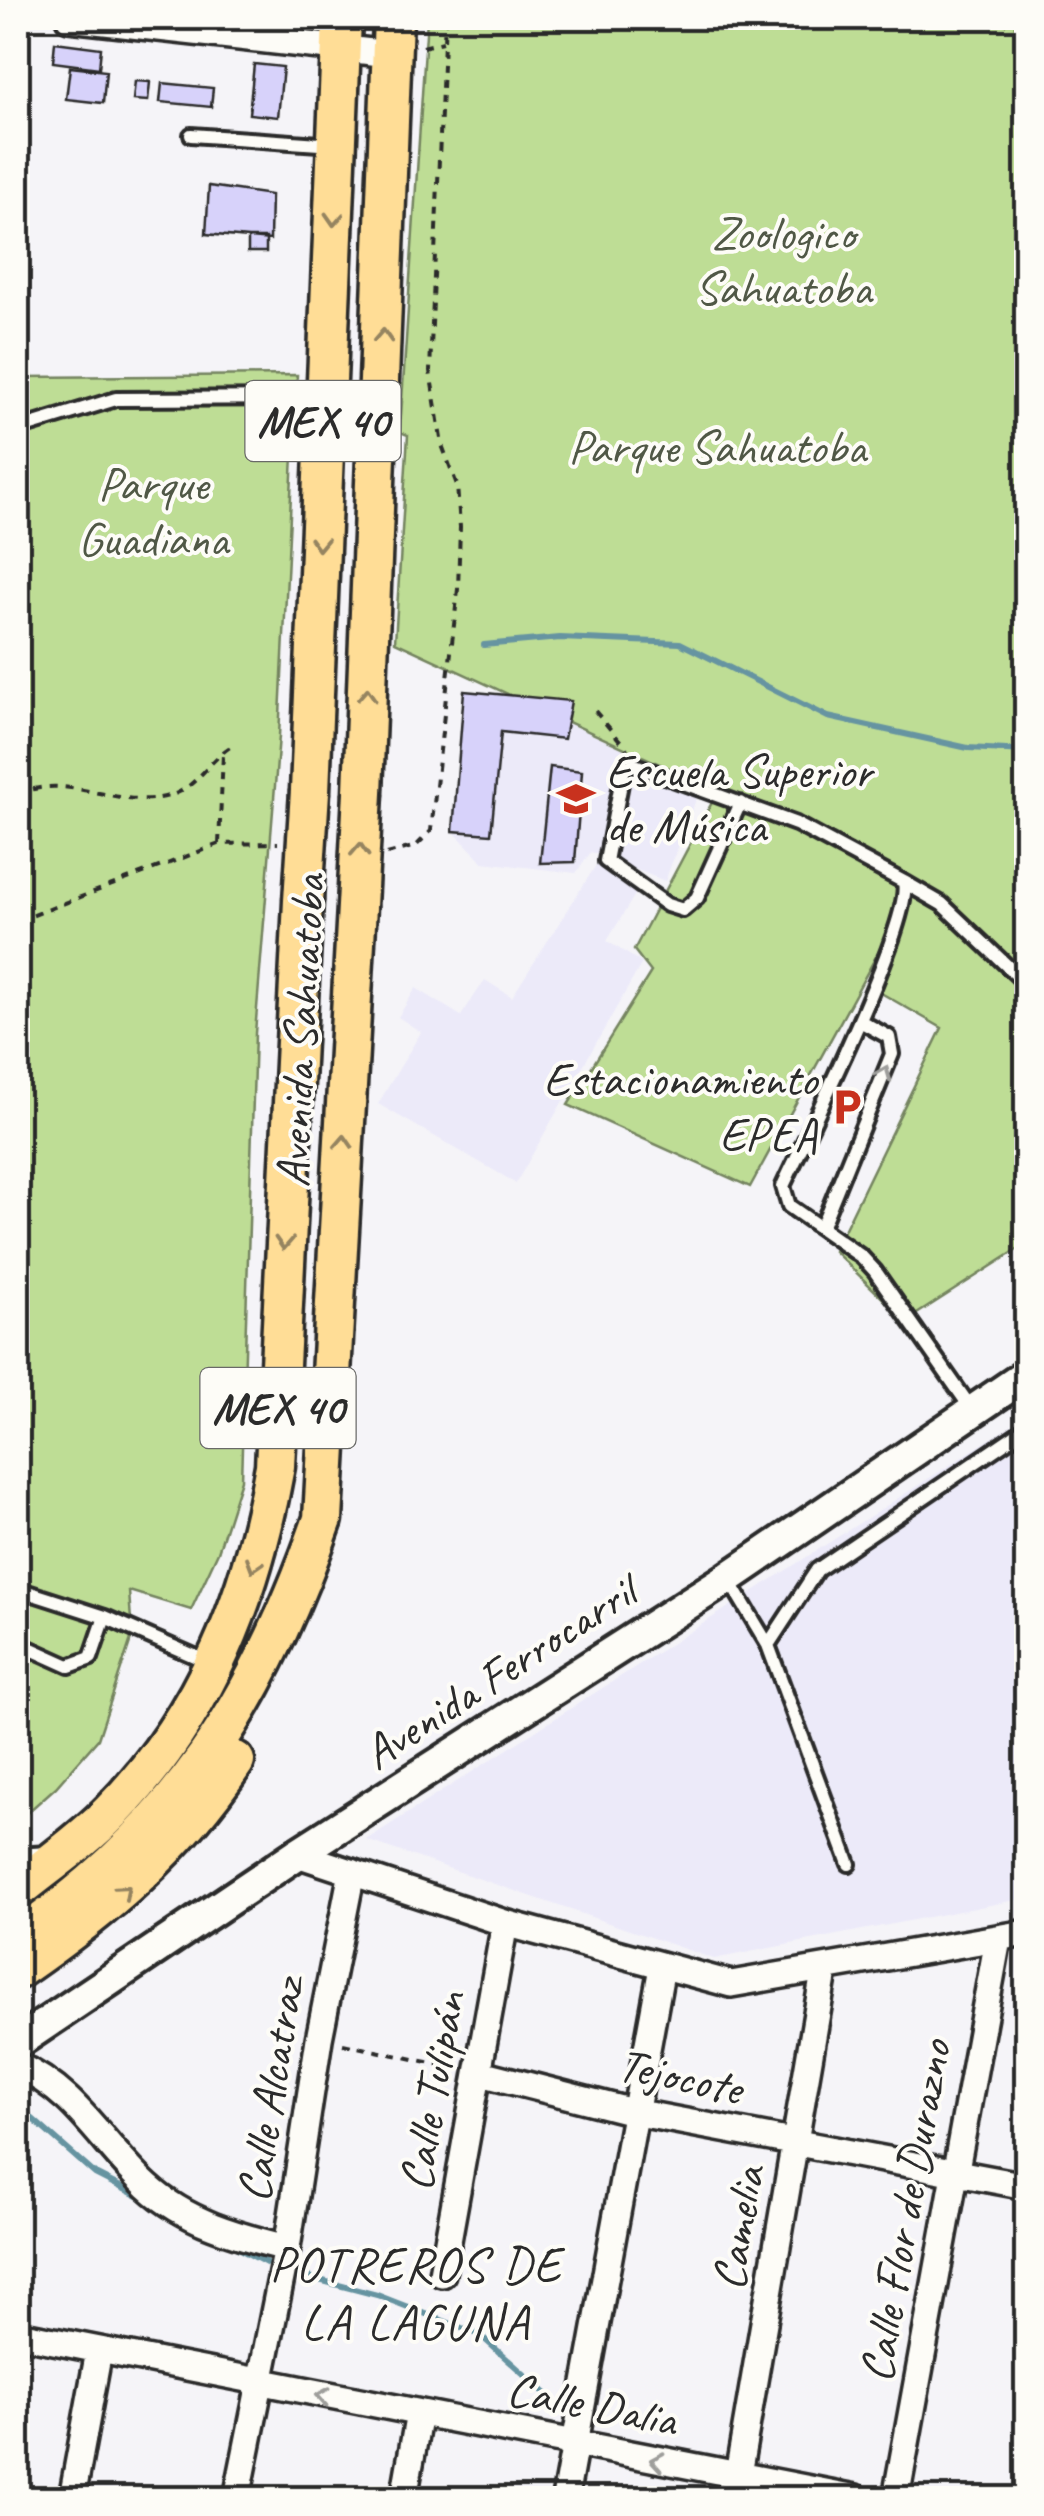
<svg xmlns="http://www.w3.org/2000/svg" width="1044" height="2516" font-family="Caveat,sans-serif">
  <rect width="100%" height="100%" fill="#f5f4f8"/>
  <filter id="ink" filterUnits="userSpaceOnUse"><feTurbulence type="fractalNoise" baseFrequency=".01" numOctaves="2"/><feDisplacementMap in="SourceGraphic" scale="20" xChannelSelector="R" yChannelSelector="G"/><feConvolveMatrix kernelMatrix="1 2 1 2 8 2 1 2 1" color-interpolation-filters="sRGB"/></filter>
  <g filter="url(#ink)">
    <path fill="#eceaf9" d="M464 691 571 701 708 768 665 881 591 852 576 873 483 862 453 831Z
      M598 862 639 888 607 941 642 963 516 1183 378 1104 421 1032 398 1017 416 988 461 1016 485 980 512 997Z
      M1026 1416V1898L714 1959 366 1840Z"/>
    <path fill="#bedd95" stroke="#748460" stroke-width="2.5" fill-rule="evenodd" d="M427 18H1026V1244L906 1321 834 1251 942 1028 881 993 909 896 750 1187 568 1105 651 972 634 950 718 791 395 642 408 435 400 432ZM748 806 913 881 908 892Z
      M297 375 279 736 255 1033 241 1480 218 1552 191 1610 129 1591 132 1636 98 1739 56 1787 18 1821V377Z"/>
    <g fill="none" stroke-linecap="round" stroke-linejoin="round">
      <path stroke="#6694a1" stroke-width="6" d="M484 645 560 638 680 643 828 717 968 748 1026 751
        M18 2106 95 2174 148 2201
        M230 2244 276 2268
        M288 2272 377 2295 480 2335 552 2399"/>
    </g>
    <path fill="#d7d2fa" stroke="#2b2b2b" stroke-width="2.5" d="M170 18H279L277 28Z
      M55 42 101 48 99 68 53 62Z
      M254 64 283 67 278 117 249 114Z
      M70 67 106 71 103 103 66 99Z
      M135 81 150 82 148 101 133 100Z
      M162 83 213 88 211 107 160 102Z
      M209 186 271 195 270 240 206 234Z
      M248 238H266V252H248Z
      M464 691 571 701 564 739 501 732 491 834 453 831Z
      M550 767 582 771 575 862 540 863Z"/>
    <g fill="none" stroke-linecap="round" stroke-linejoin="round">
      <g stroke="#2b2b2b" stroke-width="20">
        <path id="service" d="M191 135 334 145
          M18 429 116 399 321 398
          M740 803 697 898 683 910 667 905 606 861 624 768 632 764 796 824 904 882C913 921 806 1137 783 1186L789 1206 862 1257 875 1271 973 1411
          M904 882 942 904 1026 984
          M821 1228 892 1054 889 1037 860 1021
          M728 1578 768 1645 849 1864
          M18 1589 105 1617 208 1662
          M18 1643 69 1666 91 1658 105 1617
          M768 1645 817 1570 1026 1428
          M18 1855 48 1853"/>
      </g>
      <g stroke="#2b2b2b" stroke-width="32">
        <path id="minor" d="M69 18 390 54
          M297 1854 505 1923 731 1984 1026 1933
          M18 2066C77 2092 101 2143 147 2186 186 2222 237 2236 287 2248
          M480 2073 633 2112 1026 2186
          M442 2274 505 1923
          M18 2334 856 2498
          M72 2498 99 2351
          M237 2498 287 2248 319 2039 352 1872
          M404 2498 419 2413
          M565 2498 662 1967
          M734 2498 824 1972
          M896 2498 998 1939"/>
      </g>
      <g stroke="#2b2b2b" stroke-width="38">
        <path id="tertiary" d="M18 2042 297 1854 728 1578 1026 1375"/>
      </g>
      <g stroke="#2b2b2b" stroke-width="45">
        <path id="primary" d="M310 791 342 18
          M363 793 393 18
          M18 1889C49 1864 84 1840 112 1811 206 1714 252 1596 275 1466L303 901
          M18 1939C179 1830 260 1700 323 1519L357 906
          M18 1969C104 1910 176 1849 235 1761"/>
      </g>
      <path stroke="#2b2b2b" stroke-width="4" stroke-dasharray="8 8" stroke-linecap="butt" d="M983 18 1026 28
        M423 47 443 42
        M595 711 627 749
        M18 795C68 769 124 815 177 793 199 783 210 760 230 747
        M219 844 223 754
        M387 854 416 846 431 831 458 589 460 527 457 485 442 445 430 371 445 18
        M18 921 219 844 278 843
        M343 2044 456 2068"/>
      <use href="#service" stroke="#fdfcf7" stroke-width="12"/>
      <use href="#minor" stroke="#fdfcf7" stroke-width="25"/>
      <use href="#tertiary" stroke="#fdfcf7" stroke-width="30"/>
      <use href="#primary" stroke="#ffdd96" stroke-width="38"/>
      <g stroke="#2b2b2b" stroke-width="45" stroke-linecap="butt">
        <path id="primary-bridge" d="M303 901 310 791
          M357 906 363 793"/>
      </g>
      <use href="#primary-bridge" stroke="#ffdd96" stroke-width="38"/>
    </g>
    <defs><path id="oneway-chevron" d="M-2-3.5L2.5 0L-2 3.5" fill="none" stroke-width="1.6" stroke-linecap="round" stroke-linejoin="round" transform="scale(2.5)"/></defs>
    <g stroke="#958460">
      <use href="#oneway-chevron" transform="translate(334 219) rotate(93)"/>
      <use href="#oneway-chevron" transform="translate(383 336) rotate(-87)"/>
      <use href="#oneway-chevron" transform="translate(319 544) rotate(92)"/>
      <use href="#oneway-chevron" transform="translate(367 695) rotate(-87)"/>
      <use href="#oneway-chevron" transform="translate(360 850) rotate(-87)"/>
      <use href="#oneway-chevron" transform="translate(344 1142) rotate(-87)"/>
      <use href="#oneway-chevron" transform="translate(284 1243) rotate(93)"/>
      <use href="#oneway-chevron" transform="translate(254 1565) rotate(107)"/>
      <use href="#oneway-chevron" transform="translate(124 1891) rotate(-41)"/>
    </g>
    <g stroke="#9e9e9b">
      <use href="#oneway-chevron" transform="translate(884 1073) rotate(-68)"/>
      <use href="#oneway-chevron" transform="translate(323 2396) rotate(-170)"/>
      <use href="#oneway-chevron" transform="translate(657 2461) rotate(-170)"/>
    </g>
  </g>
  <defs>
    <g id="university-bare" transform="scale(3)"><path d="M0-5L7-2L0 1L-7-2ZM-4 1L0 2.5L4 1V4Q0 6-4 4Z" fill="#c8321e" stroke="#fdfcf7" stroke-width="2.5" paint-order="stroke"/></g>
    <g id="parking-bare" transform="scale(3)"><path d="M-3.5-5.5H1a3.5 3.5 0 0 1 0 7H-1V5.5H-3.5ZM-1-3.4V-.6H.8a1.4 1.4 0 0 0 0-2.8Z" fill="#c8321e" stroke="#fdfcf7" stroke-width="2.5" paint-order="stroke"/></g>
  </defs>
  <g fill-rule="evenodd">
    <use href="#university-bare" x="576" y="799"/>
    <use href="#parking-bare" x="847" y="1107"/>
  </g>
  <g text-anchor="middle" dominant-baseline="central" stroke-width="8" stroke-linejoin="round" paint-order="stroke">
    <g fill="#fdfcf7" stroke="#6a6a68" stroke-width="2.5">
      <rect x="245.5" y="381" width="155" height="80" rx="8"/>
      <rect x="200.5" y="1368" width="155" height="80" rx="8"/>
    </g>
    <g font-size="45" font-weight="bold" fill="#2b2b2b">
      <text x="323" y="421">MEX 40</text>
      <text x="278" y="1408">MEX 40</text>
    </g>
    <g font-size="48" fill="#505846" stroke="#fdfcf7">
      <text x="783" y="233">Zoologico<tspan x="783" dy="55">Sahuatoba</tspan></text>
      <text x="717" y="447">Parque Sahuatoba</text>
      <text x="153" y="484">Parque<tspan x="153" dy="55">Guadiana</tspan></text>
    </g>
    <g font-size="48" fill="#2b2b2b" stroke="#fdfcf7" text-anchor="start">
      <text x="606" y="771">Escuela Superior<tspan x="606" dy="55">de Música</tspan></text>
      <text x="817" y="1079" text-anchor="end">Estacionamiento<tspan x="817" dy="55">EPEA</tspan></text>
    </g>
    <g font-size="48" fill="#2b2b2b" stroke="#fdfcf7">
      <text transform="translate(300 1031) rotate(-87)">Avenida Sahuatoba</text>
      <text transform="translate(499 1672) rotate(-33)">Avenida Ferrocarril</text>
      <text transform="translate(680 2076) rotate(12)">Tejocote</text>
      <text transform="translate(270 2090) rotate(-81)">Calle Alcatraz</text>
      <text transform="translate(432 2091) rotate(-80)">Calle Tulipán</text>
      <text transform="translate(905 2211) rotate(-80)">Calle Flor de Durazno</text>
      <text transform="translate(738 2228) rotate(-80)">Camelia</text>
      <text transform="translate(592 2404) rotate(11)">Calle Dalia</text>
    </g>
    <g font-size="50" letter-spacing="2.5" fill="#2b2b2b" stroke="#fdfcf7">
      <text x="416" y="2264">POTREROS DE<tspan x="416" dy="58">LA LAGUNA</tspan></text>
    </g>
  </g>
  <rect width="1044" height="2516" fill="none" stroke="#fdfcf7" stroke-width="60"/>
  <rect x="30" y="30" width="984" height="2456" fill="none" stroke="#2b2b2b" stroke-width="4" filter="url(#ink)"/>
</svg>
